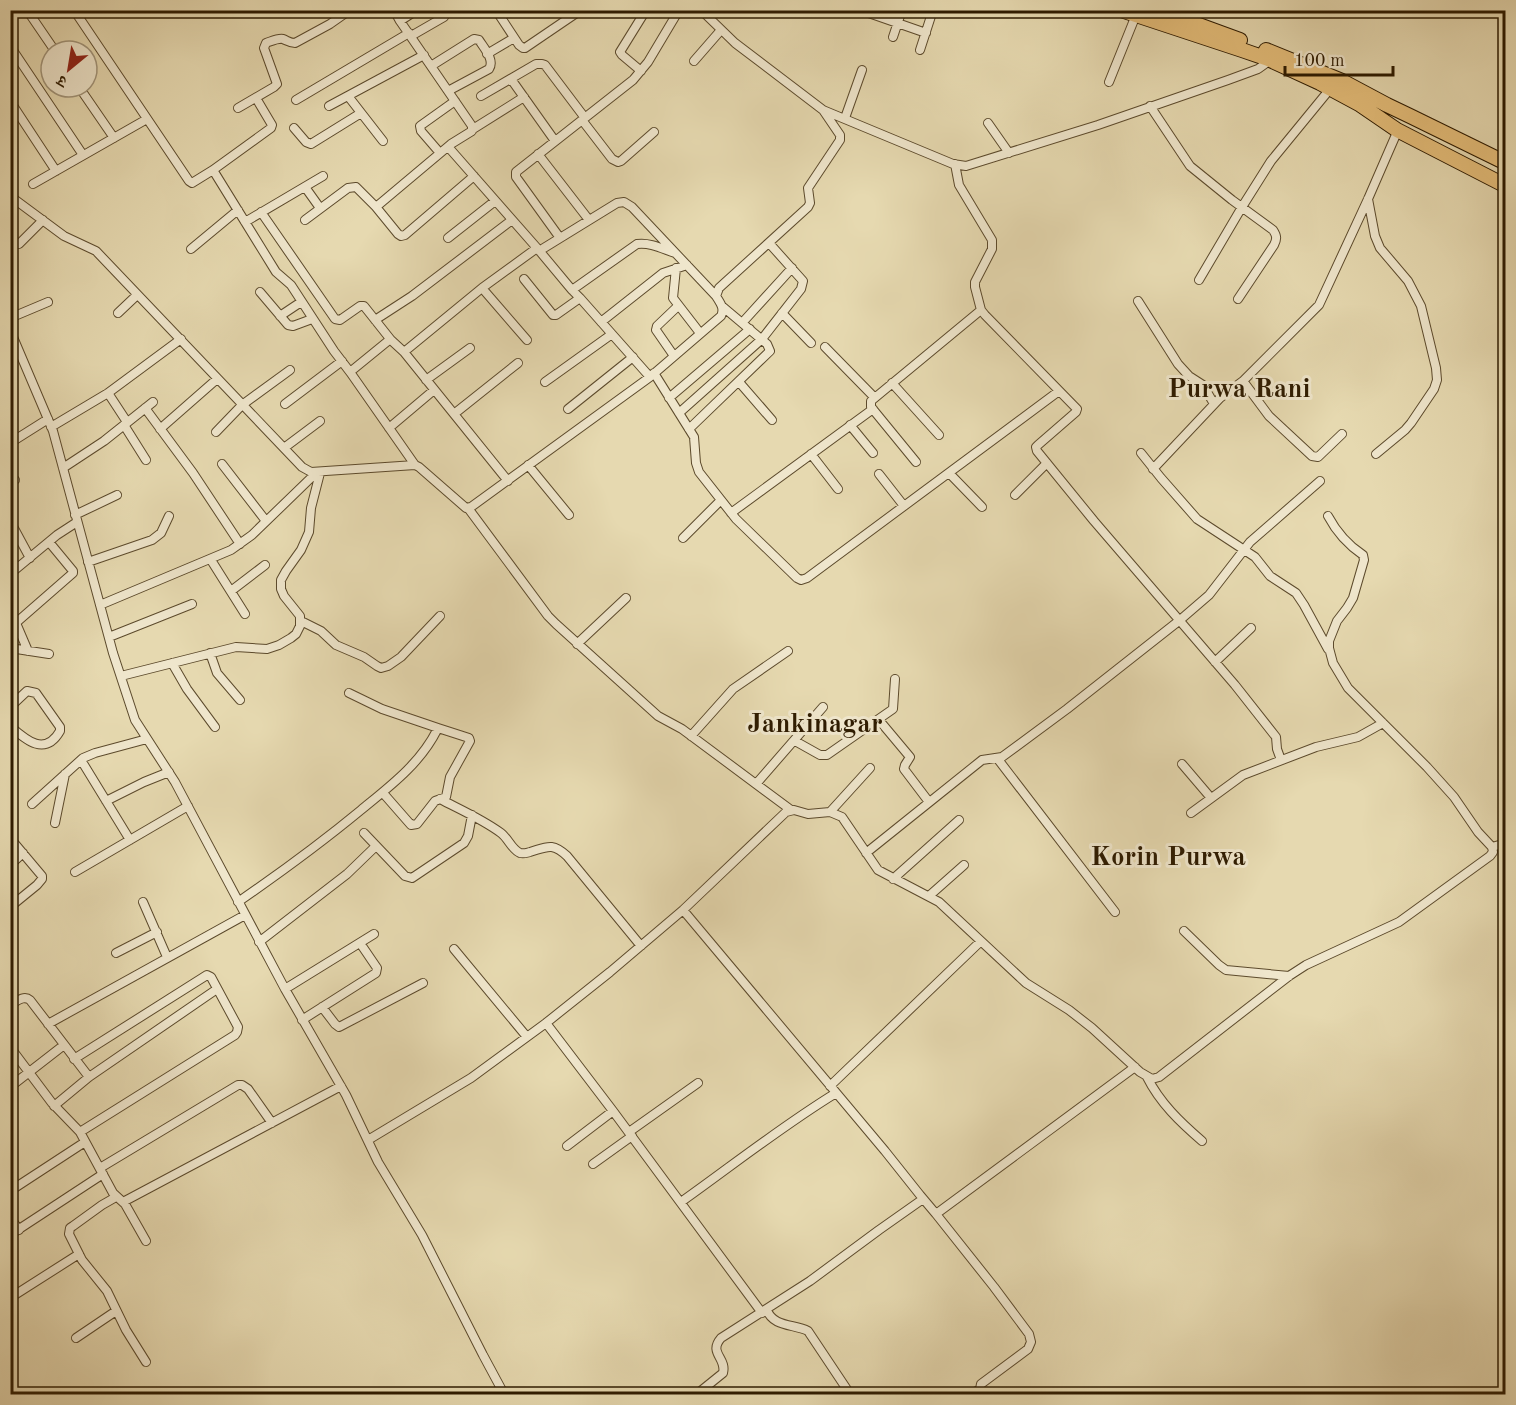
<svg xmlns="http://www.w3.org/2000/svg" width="1516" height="1405" font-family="'Old Standard TT','Noto Serif Devanagari',serif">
  <rect width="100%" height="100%" fill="#e6d9b0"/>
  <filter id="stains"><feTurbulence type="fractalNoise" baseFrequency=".00333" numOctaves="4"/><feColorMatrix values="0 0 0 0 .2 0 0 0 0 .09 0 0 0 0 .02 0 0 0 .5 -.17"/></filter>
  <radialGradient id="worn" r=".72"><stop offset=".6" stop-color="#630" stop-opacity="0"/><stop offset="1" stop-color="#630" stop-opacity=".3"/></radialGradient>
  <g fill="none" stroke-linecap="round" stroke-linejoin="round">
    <g stroke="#5c4a2c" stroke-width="10">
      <path id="minor" d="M27 10 55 51
        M74 10 189 181 192 183 213 170 271 128 272 125 256 98
        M394 10 400 21
        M417 10 400 21 472 126V131L451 144 449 146 450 149 537 248
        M496 10 519 45 523 48H525L575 14
        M701 10 735 43 823 110 953 164 966 166 1098 125 1228 80 1258 69 1265 64 1269 57
        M860 10 926 33
        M10 12 12 10
        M411 36 444 17
        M893 37 902 10
        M10 46 83 155
        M920 50 933 10
        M487 54 514 38
        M694 61 721 30
        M431 66 474 39 479 40C484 48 495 60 489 69L448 91
        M641 71 622 55 620 52 646 10
        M511 79 555 141
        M1109 82 1136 15
        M79 87 114 138
        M348 96 383 141
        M481 96 536 64H542L545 65 585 118
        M296 100 409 33
        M10 101 56 171
        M329 106 424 55
        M1150 106 1190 166 1232 200 1273 230C1277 236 1277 239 1274 245L1238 299
        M238 108 274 87 277 84 264 48 266 43C272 41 278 38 283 39 288 41 290 43 295 43L330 24 350 10
        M845 118 862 70
        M582 120 612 159 618 162 621 161 654 132
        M988 123 1009 153
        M294 128 306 142 311 144 361 113
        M473 129 524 97
        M440 153 421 131 420 126 455 101
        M538 154 589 220
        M955 164 959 185 992 240V249L975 282V287L981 310 985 315 1077 409 1076 412 1038 445 1036 447 1037 451 1094 521 1235 685 1276 737 1277 749 1281 760
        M213 170 276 272 291 285 334 351 350 372 415 465
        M33 184 147 119
        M305 187 320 208
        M10 196 64 236 96 251 302 467 311 472 415 465 419 467 466 508 471 507 650 377
        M1368 199 1375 236 1380 248 1408 281 1421 306 1436 368 1437 380 1434 389 1411 423 1405 430 1376 454
        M376 207 451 144
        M261 212 335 319 340 320 360 306H364L391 340
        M305 220 348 188 356 187 376 207 398 234 401 236 405 235 474 176
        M245 222 323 176
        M448 238 495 201
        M560 238 516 177V172L633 80 648 62 679 10
        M19 244 43 220
        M191 249 238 210
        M539 251 617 203 624 202 632 207 716 296
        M676 268 673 298 700 333
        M524 279 553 315H556L580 298
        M1199 280 1242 207 1271 161 1330 89
        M482 288 527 340
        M572 290 637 244C650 242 663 249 675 253
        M260 292 288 325 293 326 312 319
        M1138 301 1178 364 1189 376 1203 385 1214 404
        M118 313 137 295
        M782 313 811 343
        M280 316 301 302
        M10 318 48 302
        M375 320 412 296 512 220
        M601 322 663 273 687 265
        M742 323 792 268
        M10 330 53 431 113 653 135 720 175 782 285 989 346 1095 378 1162 422 1235 483 1355 504 1394
        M825 347 874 397
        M404 352 508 481
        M674 356 656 330 657 326 678 306
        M350 372 388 341 391 340 404 352 482 288 537 248 572 290 580 298 650 377 721 316C725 308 720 303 716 296L719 288 808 207 810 203 808 188 840 140V135L823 110
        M654 373 694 437 696 463 699 472 736 519 797 578 801 580 807 578 1059 391
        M426 380 470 348
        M1243 381 1269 416 1312 456 1318 457 1342 434
        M545 382 612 334
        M739 382 772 420
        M892 383 939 435
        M108 393 127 422
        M669 398 750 329
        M285 404 342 361
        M145 408 193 473 240 544
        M568 409 633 357
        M679 413 762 339 801 289 803 281 769 243
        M454 414 518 363
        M124 425 146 460
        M850 425 873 453
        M51 427 108 393 181 339
        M389 428 434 390
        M160 429 217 379
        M689 429 770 351 767 344 723 307
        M216 432 242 405 290 370
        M10 443 48 419
        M284 448 320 421
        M1141 453 1161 478 1197 519 1255 557 1270 576 1296 593 1304 605 1328 649
        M811 454 838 489
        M916 462 871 407V401L981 310
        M222 464 266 521
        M528 465 569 515
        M63 468 104 441 153 402
        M1153 469 1220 398 1243 381 1319 305 1368 199 1398 130
        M949 473 982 507
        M10 474 15 480
        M879 474 904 506
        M1015 495 1047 463
        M468 508 548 616 556 624 658 716 682 729 791 810
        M731 513 873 409
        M75 515 117 495
        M10 521 30 558
        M683 538 721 500
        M211 560 245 614
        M88 562 152 540 161 533 169 516
        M10 574 57 535 77 522
        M231 591 265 565
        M100 605 231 550 252 535 316 473
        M301 621 321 631 336 645 364 657 377 666 381 668 388 666 401 657 440 616
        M16 623 28 651
        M10 628 73 573V571L49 542
        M109 637 192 604
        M577 644 626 598
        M10 648 49 654
        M210 653 217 673 240 700
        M1215 662 1251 628
        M172 663 187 689 215 727
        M121 676 236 647 267 649 279 645 291 638 296 634 300 626V616L284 596 281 589V580L286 571 301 550 309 532 311 508 320 473
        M10 707 27 691 36 693 60 727V731C45 757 26 740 10 726
        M879 720 910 757 905 765 904 769 929 802
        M691 736 733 689 788 651
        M795 741 820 755H827L893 709 895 679
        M997 758 1115 912
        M81 760 130 840
        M1182 764 1211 798
        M756 784 823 707
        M383 793 411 825 417 824 435 801 446 797 450 777 470 741 469 738 438 728
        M440 799C461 810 482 819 501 833 508 838 512 850 520 853 524 854 526 853 530 852 547 847 552 842 567 856L641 946
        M106 801 144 782 169 772
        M32 804 83 758 95 753 147 739
        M830 812 870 768
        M1191 813 1243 775 1316 747 1358 737 1383 723
        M55 823 65 774
        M364 833 405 876 412 878 464 843 468 836 472 815
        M10 838 42 876V879L37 885 10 907
        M1492 847 1506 843
        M866 853 982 760 1002 757 1067 709 1180 620 1209 595 1250 542 1320 481
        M10 865 23 853
        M75 872 188 806
        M893 879 959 820
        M929 896 964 865
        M143 902 167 957
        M238 902C280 873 321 843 361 810 389 787 420 764 437 730L438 728 382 709 349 693
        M683 910 885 1151 920 1195 936 1214 994 1287 1029 1334 1031 1342 1028 1349 981 1384 980 1389 983 1394
        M1184 931 1219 965 1226 970 1289 976
        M259 942 347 874 376 846
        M454 949 527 1037
        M116 953 157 932
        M285 989 374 934
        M10 1005C17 1001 24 995 30 1000L89 1077
        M322 1007 335 1024 339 1027 341 1026 423 983
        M302 1020 376 973 377 968 360 943
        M546 1023 613 1111 762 1313
        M48 1024 245 915
        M10 1047 52 1103 80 1132 113 1193 125 1204 146 1241
        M74 1059 207 975 211 977 238 1027 237 1032 235 1035 80 1132
        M1147 1077C1160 1103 1180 1122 1202 1141
        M830 1086 981 941
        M10 1087 64 1045
        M54 1106 89 1077 217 989
        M629 1132 698 1083
        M368 1140 471 1078 546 1023 610 972 683 910 786 812 794 810 808 814 830 812 842 817 878 870 939 902 1026 983 1069 1010 1092 1028 1140 1072 1152 1079 1159 1077 1289 976 1306 965 1399 922 1490 856 1493 852 1492 847 1478 832 1454 797 1427 767 1348 688 1333 663 1329 648V641L1337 621 1347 608 1353 598 1364 560 1363 555C1348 545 1337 533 1328 516
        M567 1146 613 1111
        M593 1164 632 1136
        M100 1168 238 1085H242L248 1089 272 1123
        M10 1191 85 1142
        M116 1197 102 1205 73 1226 70 1228 69 1234 82 1260 107 1291 126 1330 146 1362
        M123 1202 341 1086
        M681 1202C733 1165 782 1126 836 1093
        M936 1214 1135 1067
        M10 1217 19 1230
        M10 1235 103 1174
        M10 1298 79 1254
        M767 1310C773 1327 794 1324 808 1331L850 1394
        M76 1338 116 1311
        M697 1394 723 1373C727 1358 708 1353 721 1338L810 1281 879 1230 923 1199
        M971 1394 980 1389"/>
    </g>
    <g stroke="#2e1b00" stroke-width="16">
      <path id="trunk" d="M1121 10 1242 50 1268 59 1320 83 1359 104 1397 130 1506 186
        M1158 10 1240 40
        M1266 50 1342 81 1387 105 1410 116 1506 163"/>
    </g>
    <use href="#minor" stroke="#efe6cc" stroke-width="8"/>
    <use href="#trunk" stroke="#e3bc78" stroke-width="14"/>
  </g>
  <g text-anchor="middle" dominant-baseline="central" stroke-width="6" stroke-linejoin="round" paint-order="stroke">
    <g font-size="27" font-weight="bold" fill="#2e1b00" stroke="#efe6cc">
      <text x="1239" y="389">Purwa Rani</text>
      <text x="815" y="724">Jankinagar</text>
      <text x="1168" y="857">Korin Purwa</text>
    </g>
  </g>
  <rect width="1516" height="1405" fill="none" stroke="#e6d9b0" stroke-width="36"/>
  <rect x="12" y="12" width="1492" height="1381" fill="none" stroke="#2e1b00" stroke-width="3"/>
  <rect x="18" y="18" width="1480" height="1369" fill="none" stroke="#2e1b00" stroke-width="1.5"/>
  <g transform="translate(69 69) rotate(210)"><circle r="28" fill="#efe6cc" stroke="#a2957a" stroke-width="1.5"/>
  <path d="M0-4.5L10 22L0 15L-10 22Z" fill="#8f2418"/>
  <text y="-9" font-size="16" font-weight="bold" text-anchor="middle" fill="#2e1b00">उ</text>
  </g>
  <path d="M1285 66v9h108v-9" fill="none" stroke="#2e1b00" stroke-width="3"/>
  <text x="1294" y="66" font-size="18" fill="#2e1b00" stroke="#efe6cc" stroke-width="4.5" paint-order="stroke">100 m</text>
  <rect width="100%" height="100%" filter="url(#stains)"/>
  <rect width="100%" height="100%" fill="url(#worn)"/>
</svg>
